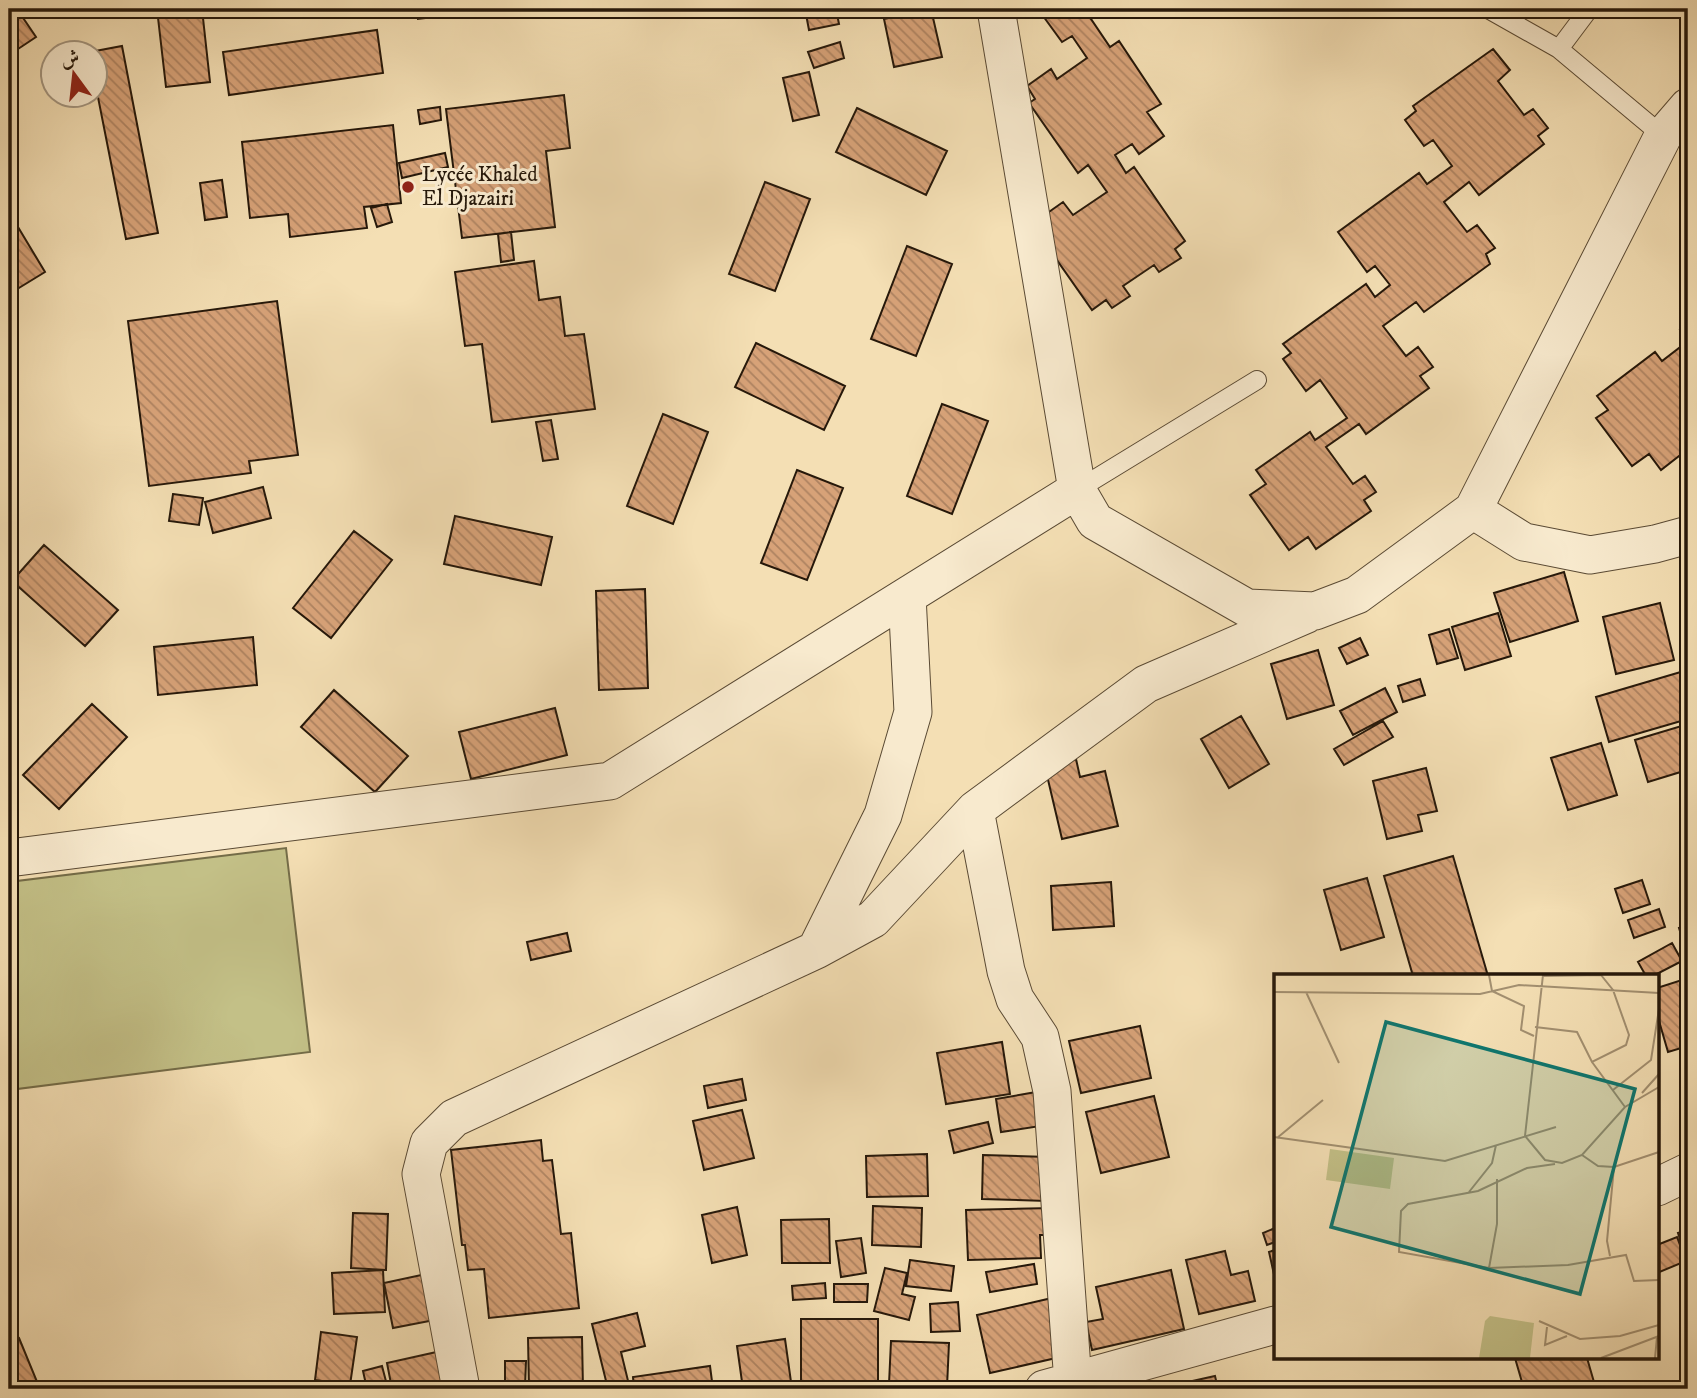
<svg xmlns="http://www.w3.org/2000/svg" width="1697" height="1398" font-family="'IM FELL DW Pica',Amiri,serif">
  <defs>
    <pattern id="building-back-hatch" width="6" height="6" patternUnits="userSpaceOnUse" patternTransform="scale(1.75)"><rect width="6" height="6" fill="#d7a278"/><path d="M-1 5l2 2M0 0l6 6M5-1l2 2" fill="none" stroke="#ae8361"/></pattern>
  </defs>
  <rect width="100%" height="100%" fill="#f4dfb4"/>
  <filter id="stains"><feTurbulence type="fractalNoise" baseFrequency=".00286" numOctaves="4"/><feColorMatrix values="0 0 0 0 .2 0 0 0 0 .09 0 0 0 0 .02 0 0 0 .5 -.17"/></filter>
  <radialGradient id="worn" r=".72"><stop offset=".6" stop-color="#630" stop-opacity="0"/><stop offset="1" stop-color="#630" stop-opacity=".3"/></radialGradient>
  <path fill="#c3c087" stroke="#746c48" stroke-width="2" d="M286 848 310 1052 9 1090V882Z"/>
  <path fill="url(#building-back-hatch)" stroke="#26180a" stroke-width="2" d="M9 9H17L36 37 9 55Z
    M157 9H202L210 82 166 87Z
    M327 9H365L328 14Z
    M395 9H504L418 19V13L396 15Z
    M805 9H836L839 24 809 30Z
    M931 9 942 57 894 67 884 19Z
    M1038 9H1094L1087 13 1110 47 1119 41 1161 104 1147 112 1164 136 1139 154 1132 144 1115 155 1126 173 1134 167 1185 241 1175 249 1181 258 1159 272 1154 265 1123 286 1130 296 1112 308 1106 300 1092 310 1040 236 1039 219 1063 202 1073 215 1107 192 1088 165 1078 173 1029 103 1035 99 1027 86 1051 69 1057 79 1087 58 1072 36 1062 42Z
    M377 30 383 73 229 95 223 52Z
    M840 42 844 58 814 68 808 52Z
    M122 46 158 233 126 239 94 77V52H90Z
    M1493 49 1510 70 1498 81 1524 115 1533 109 1548 128 1538 136 1544 144 1479 195 1469 182 1444 202 1467 232 1477 225 1495 248 1486 254 1490 264 1424 312 1416 302 1383 326 1406 356 1418 347 1433 367 1420 376 1429 388 1366 434 1359 424 1326 447 1353 484 1365 476 1376 492 1364 500 1371 511 1316 549 1308 537 1289 550 1250 495 1266 484 1256 470 1310 432 1315 440 1347 418 1320 380 1306 391 1283 359 1291 353 1283 344 1366 284 1375 297 1390 285 1375 266 1367 272 1338 232 1419 173 1427 184 1452 166 1433 140 1424 146 1405 120 1416 111 1413 106Z
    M809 72 819 115 793 121 783 78Z
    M564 95 570 148 546 151 555 227 462 238 446 109Z
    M440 107 441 120 420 124 418 110Z
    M857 108 947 151 926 195 836 152Z
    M393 125 401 203 364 207 367 228 290 237 288 214 250 218 242 142Z
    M445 153 448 167 402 178 399 163Z
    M222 180 227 217 205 220 200 183Z
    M765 182 810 199 775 291 729 274Z
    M387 204 392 222 377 227 371 208Z
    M18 227 45 272 9 294V233Z
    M511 232 514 260 501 262 498 234Z
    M907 246 952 264 916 356 871 339Z
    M534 261 539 300 560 297 565 336 584 334 595 409 492 422 482 344 465 346 455 272Z
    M277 301 298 455 249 461 251 473 149 486 128 321Z
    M1688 323V375L1683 380 1688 386V449L1661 470 1649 454 1632 466 1596 418 1608 410 1597 396 1655 352 1662 361 1688 341 1680 330Z
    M756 343 845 386 824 430 735 387Z
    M942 404 988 421 952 514 907 496Z
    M663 414 708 432 673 524 627 506Z
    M551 420 558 459 543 461 536 422Z
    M797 470 843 488 807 580 761 563Z
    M263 487 271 518 213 533 205 502Z
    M173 494 203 498 199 525 169 521Z
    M455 516 552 537 541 585 444 564Z
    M354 531 392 560 331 638 293 608Z
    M44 545 118 610 85 646 12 581Z
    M1564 572 1578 621 1510 642 1494 593Z
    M645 589 648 688 599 690 596 591Z
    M1660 603 1674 660 1616 674 1603 617Z
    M1498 613 1511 656 1465 670 1452 627Z
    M1449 629 1458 658 1437 664 1429 635Z
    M253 637 257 685 158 695 154 647Z
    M1360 638 1368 655 1347 664 1339 648Z
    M1318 650 1334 705 1287 719 1271 664Z
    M1684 671 1688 684V719L1609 742 1596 697Z
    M1420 679 1425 695 1403 702 1398 686Z
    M1385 688 1397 712 1353 735 1340 711Z
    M334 690 408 756 375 792 301 727Z
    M92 704 127 737 59 809 23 775Z
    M555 708 567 755 471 779 459 732Z
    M1241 716 1269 764 1229 788 1201 739Z
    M1383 721 1393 737 1344 765 1334 749Z
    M1688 724V764L1685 765 1687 770 1648 782 1635 740Z
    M1601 743 1617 795 1568 810 1551 758Z
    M1076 759 1080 777 1105 771 1118 826 1062 839 1045 767Z
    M1426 768 1437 811 1418 815 1422 831 1387 839 1373 781Z
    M1453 856 1488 976H1413L1384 876Z
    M1367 878 1384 937 1341 950 1324 890Z
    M1642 880 1650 904 1623 913 1615 889Z
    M1111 882 1114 926 1053 930 1051 886Z
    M1659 909 1665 927 1634 938 1628 920Z
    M1688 925V953L1687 954 1679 928Z
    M567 933 571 951 531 960 527 942Z
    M1672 943 1682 961 1653 976H1646L1638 962Z
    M1688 978V1046L1668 1052 1657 1014V988Z
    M1140 1026 1151 1078 1081 1093 1069 1041Z
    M1002 1042 1010 1094 946 1104 937 1053Z
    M742 1079 746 1100 708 1108 704 1086Z
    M1042 1091 1047 1125 1001 1132 996 1099Z
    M1154 1096 1169 1157 1101 1173 1086 1112Z
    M742 1110 754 1158 704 1170 693 1121Z
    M988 1122 993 1143 954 1153 949 1131Z
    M541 1140 543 1161 552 1160 561 1234 571 1233 579 1308 489 1318 484 1269 468 1270 465 1245H462L451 1150Z
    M927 1154 928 1196 867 1197 866 1156Z
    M983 1155 1048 1157 1047 1201 982 1199Z
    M873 1206 922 1208 921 1247 872 1245Z
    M737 1207 747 1255 712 1263 702 1215Z
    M1053 1208 1054 1235H1040L1041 1258 968 1260 966 1210Z
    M353 1213 388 1214 386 1270 351 1268Z
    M829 1219 830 1263H782L781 1220Z
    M1275 1228V1242L1267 1245 1263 1233Z
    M1688 1230V1260L1687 1261 1678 1233Z
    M1677 1237 1686 1261 1657 1273V1245Z
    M861 1238 866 1273 841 1277 836 1241Z
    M1275 1250V1279L1269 1252Z
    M1225 1251 1231 1275 1248 1271 1255 1301 1199 1314 1186 1260Z
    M910 1260 954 1266 951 1291 906 1286Z
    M1034 1264 1037 1284 990 1292 986 1272Z
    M885 1268 907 1273 902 1294 915 1297 909 1320 874 1311Z
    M383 1270 385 1312 334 1314 332 1273Z
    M1171 1270 1184 1329 1092 1350 1086 1322 1103 1319 1096 1287Z
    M440 1271 450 1317 393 1328 384 1283Z
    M825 1283 826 1298 793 1300 792 1286Z
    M834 1284H868L867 1302H834Z
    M1052 1298 1065 1356 990 1373 977 1315Z
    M958 1302 960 1331 931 1332 930 1304Z
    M637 1313 645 1346 621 1352 630 1389H608L592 1324Z
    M801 1319H878V1381H837V1389H801Z
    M321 1332 357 1337 350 1385 315 1380Z
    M582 1337 583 1389H529L528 1338Z
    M19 1338 40 1389H13L9 1377V1342Z
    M785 1339 792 1389H743L737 1346Z
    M891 1341 949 1343 947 1387 889 1384Z
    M450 1349 459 1389H392L387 1363Z
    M1515 1358H1587L1596 1389H1524Z
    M505 1361H526L525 1387 505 1386Z
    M382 1366 388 1389H367L363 1371Z
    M710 1366 713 1389H634L633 1377Z
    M1215 1376 1218 1389H1165V1387Z"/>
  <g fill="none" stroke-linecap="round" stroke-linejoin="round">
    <g stroke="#5a4a34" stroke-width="20">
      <path id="lane" d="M1488 9 1559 49 1663 136
        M1559 49 1589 9
        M1077 490 1257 380"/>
    </g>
    <g stroke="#5a4a34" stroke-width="39">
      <path id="street" d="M996 9 1077 490 1095 521 1247 608 1315 611 1357 595 1473 510 1663 136 1688 107
        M1473 510 1524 542 1590 555 1655 544 1688 535
        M975 810 1006 971 1015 999 1040 1037 1052 1091 1073 1383
        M9 858 610 781 1077 490
        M816 950 883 815 913 712 907 596
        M1657 1187 1688 1172
        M461 1389 421 1174 429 1143 454 1118 816 950 873 919 975 810 1146 684 1307 614
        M1044 1389 1275 1325"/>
    </g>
    <use href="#lane" stroke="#f8eace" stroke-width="18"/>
    <use href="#street" stroke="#f8eace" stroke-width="37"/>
  </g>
  <circle fill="#8f2418" stroke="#f8eace" stroke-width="2.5" cx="408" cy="187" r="7"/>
  <g text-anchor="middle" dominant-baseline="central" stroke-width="6" stroke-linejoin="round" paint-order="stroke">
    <g font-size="21" fill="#26180a" stroke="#f8eace" text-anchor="start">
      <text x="422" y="175">Lycée Khaled<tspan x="422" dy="24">El Djazairi</tspan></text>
    </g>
  </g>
  <g transform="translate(1274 974)">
    <rect width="385" height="385" fill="#f4dfb4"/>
    <path d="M216 342 260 349 256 384H205L211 347Z" fill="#c3c087"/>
    <path d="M56 175 120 184 116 215 52 206Z" fill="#c3c087"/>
    <path fill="none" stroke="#a28f70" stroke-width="2" d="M215 1 218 17 250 32 247 56 260 62M269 1 251 162 271 186 288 189 308 181 351 133 385 113M268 2 327 1M0 18 206 20 245 11 385 19M32 18 65 89M261 53 303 58 318 88 352 71 355 61 339 16 327 1M318 88 351 133M339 116 377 86 385 35M368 119 385 100M0 163 171 187 282 153M3 164 49 126M308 181 324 192 340 193 385 178M281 190 253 194 204 217 134 230 127 237 125 278 215 294 294 291 352 281 360 307 385 306M195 218 218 189 222 171M336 282 333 267 340 193M215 294 223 250V205M265 347 306 365 346 362 385 351M273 353 271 371 293 362M327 384 385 362M381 384 383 363"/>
    <path fill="#0f766e" fill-opacity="0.15" stroke="#0f766e" stroke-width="3.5" d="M112 48 361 115 306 320 57 253Z"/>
    <rect width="385" height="385" fill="none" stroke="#26180a" stroke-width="3.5"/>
  </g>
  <rect width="1697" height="1398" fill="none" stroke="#f4dfb4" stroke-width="35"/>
  <rect x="10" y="10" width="1676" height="1377" fill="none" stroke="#26180a" stroke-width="3.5"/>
  <rect x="18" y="18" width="1662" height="1363" fill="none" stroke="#26180a" stroke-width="2"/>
  <g transform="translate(74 74) rotate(345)"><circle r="33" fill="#f8eace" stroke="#a49680" stroke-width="2"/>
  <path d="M0-5L12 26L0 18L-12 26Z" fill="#8f2418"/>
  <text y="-10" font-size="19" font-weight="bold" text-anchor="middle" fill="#26180a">ش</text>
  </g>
  <rect width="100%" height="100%" filter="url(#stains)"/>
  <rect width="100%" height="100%" fill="url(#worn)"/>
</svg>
